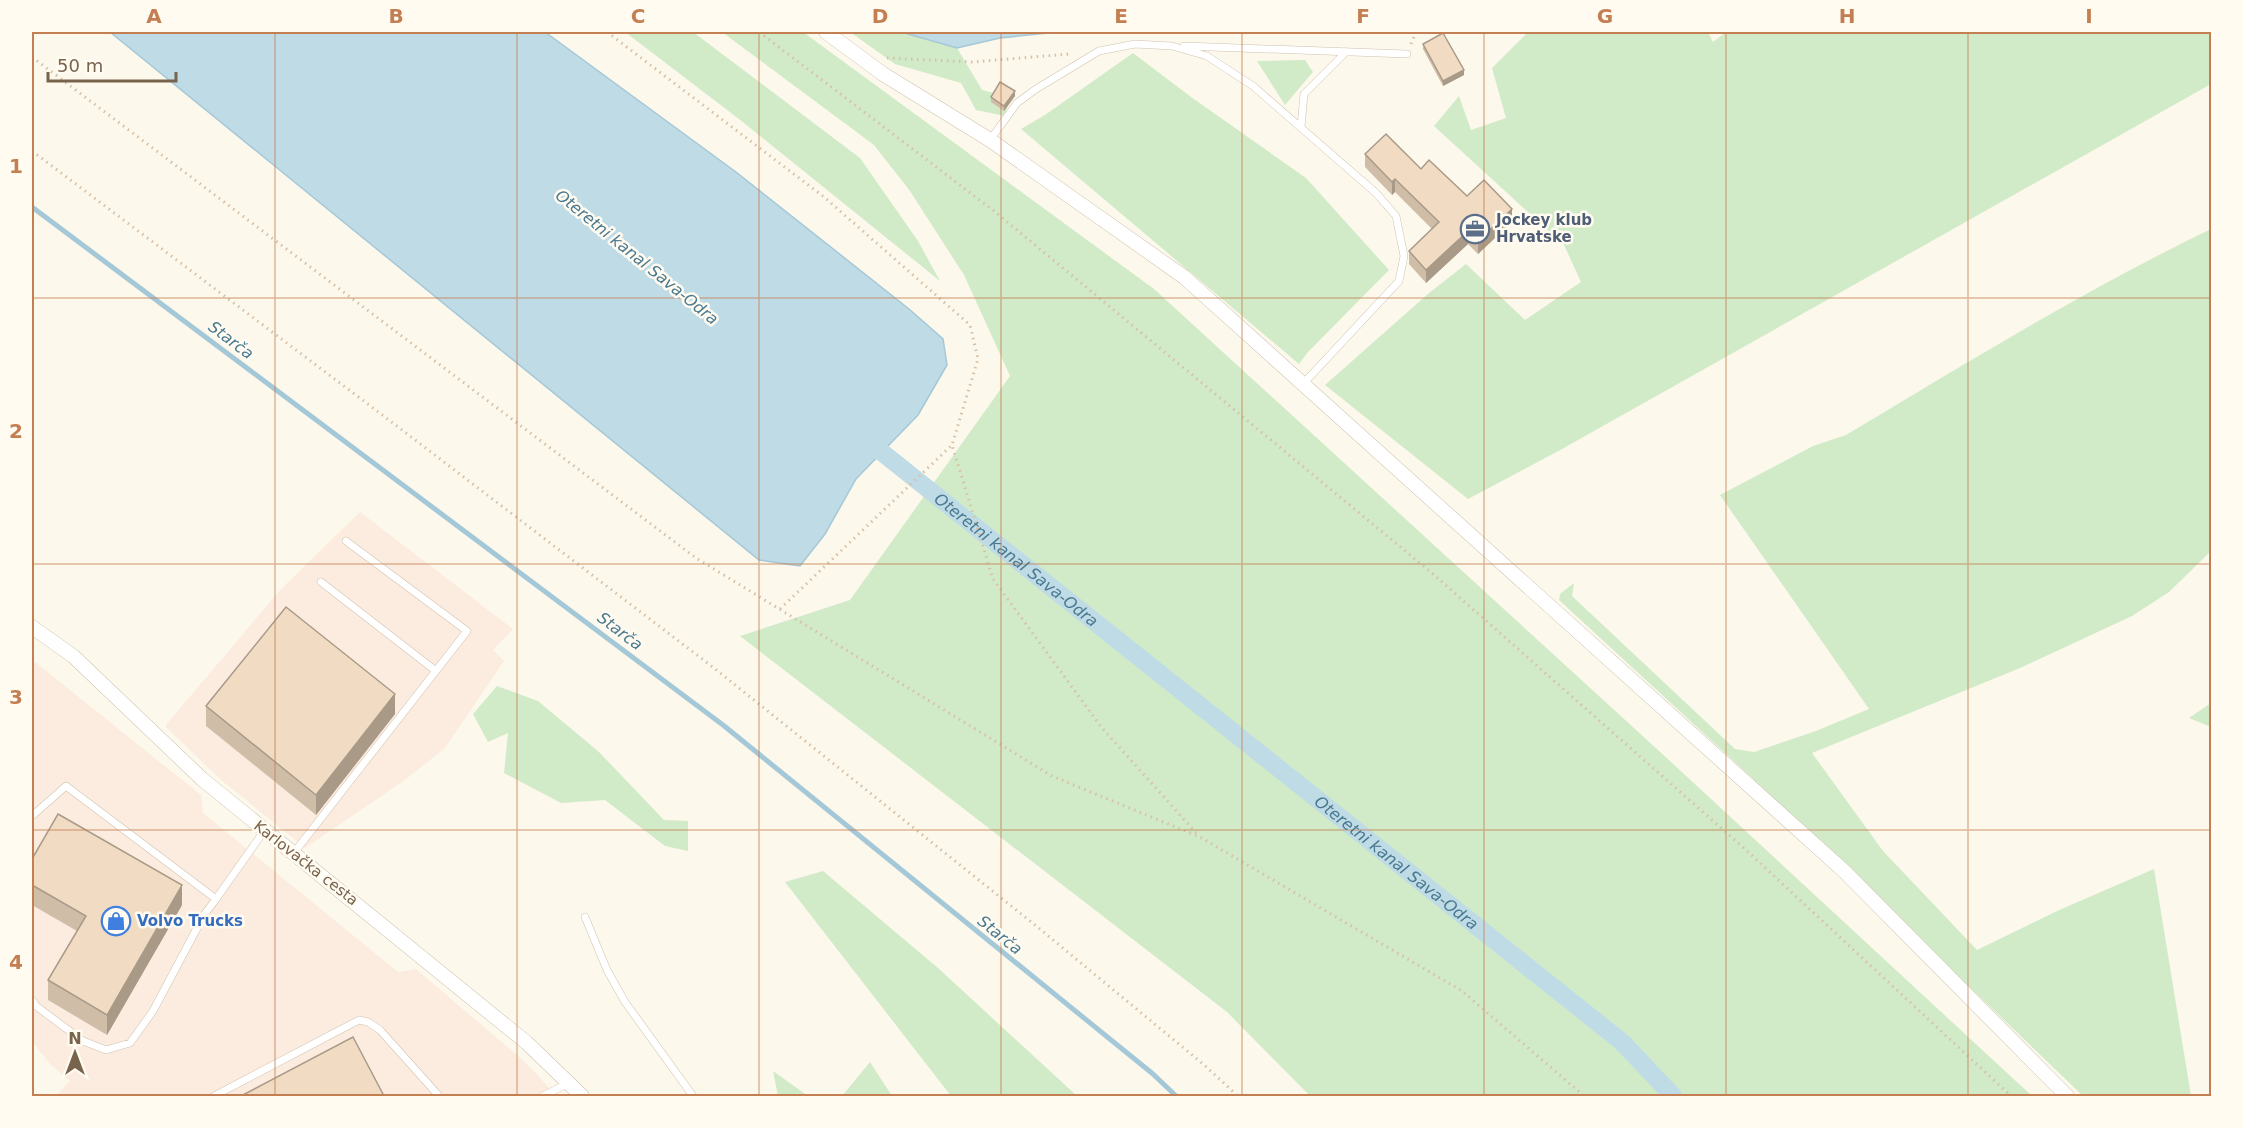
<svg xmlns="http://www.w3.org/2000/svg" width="2243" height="1128" font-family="'DejaVu Sans',sans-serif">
  <rect width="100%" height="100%" fill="#fcf8eb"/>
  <path fill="#fcecdf" d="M360 512 513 629 493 650 504 661 445 748 405 780 305 848 221 780 165 726 281 589Z
    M35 662 201 795 203 813 398 972 416 969 526 1063 557 1096H56L70 1081 51 1065 32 1041V665Z"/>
  <path fill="#d1ebc8" d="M625 32H693L860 158 918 241 940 281 739 119Z
    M722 32H803L1154 289 1670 761 2032 1096H1310L1227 1012 740 636 850 600 1010 376 964 275 910 191 874 145Z
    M850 32H901L957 48 982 90 1010 97 1005 116 976 110 961 83 895 64Z
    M1528 32H1708L1713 42 1726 32H2211V84L1562 449 1468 499 1325 385 1429 293 1466 264 1525 320 1581 282 1564 245 1434 126 1459 96 1471 130 1506 118 1492 68Z
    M1133 53 1191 97 1306 178 1389 270 1308 352 1299 364 1021 129 1045 115Z
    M1305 60 1313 72 1285 105 1257 61Z
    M2211 229 2212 550 2207 555 2169 592 2132 616 2020 668 1812 753 1883 851 1977 950 2057 911 2154 869 2191 1096H2083L1749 775 1559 600 1560 594 1574 583 1572 596 1735 749 1754 752 1816 731 1869 709 1720 495 1813 446 1846 435C1966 363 2085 290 2211 229Z
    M497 686 538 701 599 752 664 820 688 821V851L665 846 605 800 561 803 504 773 508 733 488 742 473 714Z
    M2211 703V727L2189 718Z
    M823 871 938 968 1077 1096H951L785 882Z
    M870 1062 892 1096H842Z
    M773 1071 808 1096H778Z"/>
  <path fill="#bfdbe6" stroke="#a5c8d8" stroke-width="1.5" d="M110 32H545L736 172 909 309 943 339 947 365 918 415 856 479 825 534 800 566 759 560Z
    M901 32H1058L1000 38 957 48Z"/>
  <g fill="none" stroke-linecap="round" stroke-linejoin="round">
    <path stroke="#a5c8d8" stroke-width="5" d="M32 207 723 725 1153 1074 1176 1096"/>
    <path stroke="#bfdbe6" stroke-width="18" id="s1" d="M864 438 1622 1042 1673 1096"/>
    <g stroke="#cfc2af" stroke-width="8">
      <path id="service" d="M1184 46 1407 54
        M1301 127 1304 94 1346 52
        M990 140 1017 103 1036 89 1099 51 1135 44 1172 46 1207 56 1253 86 1376 193 1396 216 1404 256 1399 281 1303 384
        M321 582 436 671
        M32 816 66 786 216 899 204 915 153 1011 130 1043 106 1050 83 1041 36 1006 32 1000
        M293 854 467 631 346 541
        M216 899 264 831
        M585 917 607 970 625 1002 693 1096
        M214 1096 359 1020 368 1022 380 1030 439 1096
        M543 1096 569 1083"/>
    </g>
    <g stroke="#cfc2af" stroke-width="15">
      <path id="minor" d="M826 32 883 74 990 140 1184 277 1844 871 2067 1096
        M32 627 73 656 202 779 527 1043 582 1096"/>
    </g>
    <path stroke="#d7c0a5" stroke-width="3" stroke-dasharray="1.5 4.5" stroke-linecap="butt" d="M607 32 824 197 970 325 978 359 952 445 993 579 1102 728 1198 835
      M759 32 994 211 1433 574 1746 850 2011 1096
      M1411 44 1416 32
      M32 57 696 558 1052 776 1200 837 1462 991 1584 1096
      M887 58 973 62 1069 54
      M32 151 385 417 714 668 1035 925 1203 1064 1238 1096
      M780 609 952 445"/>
    <use href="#service" stroke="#fff" stroke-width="7"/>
    <use href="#minor" stroke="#fff" stroke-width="14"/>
  </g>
  <path fill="#cfbda8" d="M1423 44 1464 75 1443 86 1423 49Z
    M1015 96 1004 111 991 102V97Z
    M1365 154 1421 169 1512 222 1478 254 1468 244 1426 283 1409 264V251L1432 229 1395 192 1392 195 1365 167Z
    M206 706 395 714 316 815 206 726Z
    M32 859 182 905 107 1035 48 1000V980L77 931 32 905Z"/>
  <path fill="#a99a88" d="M1464 70V75L1443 86V81Z
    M1015 91V96L1004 111V106Z
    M1395 179V192L1392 195V182Z
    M1512 209V222L1478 254V241Z
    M1468 231V244L1426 283V270Z
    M395 694V714L316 815V795Z
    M182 885V905L107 1035V1015Z"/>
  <path fill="#f1dcc3" stroke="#a99a88" stroke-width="1.5" d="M1443 33 1464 70 1443 81 1423 44Z
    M1000 82 1015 91 1004 106 991 97Z
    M1386 134 1421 169 1429 160 1467 196 1484 180 1512 209 1478 241 1468 231 1426 270 1409 251 1439 222 1395 179 1392 182 1365 154Z
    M286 607 395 694 316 795 206 706Z
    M58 814 182 885 107 1015 48 980 86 916 32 885V859Z
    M353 1037 384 1096H241Z"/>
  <path fill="none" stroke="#c37e51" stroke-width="1.5" stroke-opacity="0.55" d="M275 32V1096M517 32V1096M759 32V1096M1001 32V1096M1242 32V1096M1484 32V1096M1726 32V1096M1968 32V1096M32 298H2212M32 564H2212M32 830H2212"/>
  <defs>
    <g id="office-ring" transform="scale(1.5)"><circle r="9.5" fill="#fffbf1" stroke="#5c6f8a" stroke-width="1.5"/><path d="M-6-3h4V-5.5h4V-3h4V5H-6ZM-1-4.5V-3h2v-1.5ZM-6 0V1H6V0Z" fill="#5c6f8a"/></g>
    <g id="shop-ring" transform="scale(1.5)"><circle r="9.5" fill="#fffbf1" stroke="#3f7fe0" stroke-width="1.5"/><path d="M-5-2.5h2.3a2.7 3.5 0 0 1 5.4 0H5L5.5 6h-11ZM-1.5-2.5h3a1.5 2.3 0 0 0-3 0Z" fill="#3f7fe0"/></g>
  </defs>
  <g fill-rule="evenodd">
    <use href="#office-ring" x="1475" y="229"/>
    <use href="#shop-ring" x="116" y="921"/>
  </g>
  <g text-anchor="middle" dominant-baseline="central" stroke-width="5" stroke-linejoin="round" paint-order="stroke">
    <g font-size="15" font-weight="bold" fill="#4e5e75" stroke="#fffbf1" text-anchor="start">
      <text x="1496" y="220">Jockey klub<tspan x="1496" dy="17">Hrvatske</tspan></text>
    </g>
    <g font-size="15" fill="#78634d" stroke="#fffbf1">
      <text transform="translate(306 863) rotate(38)">Karlovačka cesta</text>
    </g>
    <g font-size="15" font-weight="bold" fill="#366cbe" stroke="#fffbf1" text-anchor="start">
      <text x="137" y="921">Volvo Trucks</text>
    </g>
    <g font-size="16" font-style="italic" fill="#4a7a91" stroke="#fffbf1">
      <text transform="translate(637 257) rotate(39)">Oteretni kanal Sava-Odra</text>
      <text transform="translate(231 340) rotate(37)">Starča</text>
      <text stroke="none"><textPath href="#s1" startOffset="195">Oteretni kanal Sava-Odra</textPath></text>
      <text transform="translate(620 631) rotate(37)">Starča</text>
      <text stroke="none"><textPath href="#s1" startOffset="681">Oteretni kanal Sava-Odra</textPath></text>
      <text transform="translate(1000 935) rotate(39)">Starča</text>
    </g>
  </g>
  <rect width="2243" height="1128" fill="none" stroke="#fffbf1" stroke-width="66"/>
  <g transform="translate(75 1053)" stroke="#fffbf1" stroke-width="4.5" paint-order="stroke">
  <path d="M0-4.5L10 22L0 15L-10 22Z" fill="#78634d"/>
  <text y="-9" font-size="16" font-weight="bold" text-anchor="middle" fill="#78634d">N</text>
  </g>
  <path d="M48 72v9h128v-9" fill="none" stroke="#78634d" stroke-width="3"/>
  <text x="57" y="72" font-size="18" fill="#78634d" stroke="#fffbf1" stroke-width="4.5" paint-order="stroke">50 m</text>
  <rect x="33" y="33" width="2177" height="1062" fill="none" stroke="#c37e51" stroke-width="2"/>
  <g font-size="20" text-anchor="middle" font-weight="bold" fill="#c37e51">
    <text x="154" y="23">A</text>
    <text x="396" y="23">B</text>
    <text x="638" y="23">C</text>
    <text x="880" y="23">D</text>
    <text x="1121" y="23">E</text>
    <text x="1363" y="23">F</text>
    <text x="1605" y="23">G</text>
    <text x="1847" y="23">H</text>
    <text x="2089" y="23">I</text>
    <text x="16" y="173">1</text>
    <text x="16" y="438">2</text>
    <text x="16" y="704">3</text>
    <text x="16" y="969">4</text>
  </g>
</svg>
